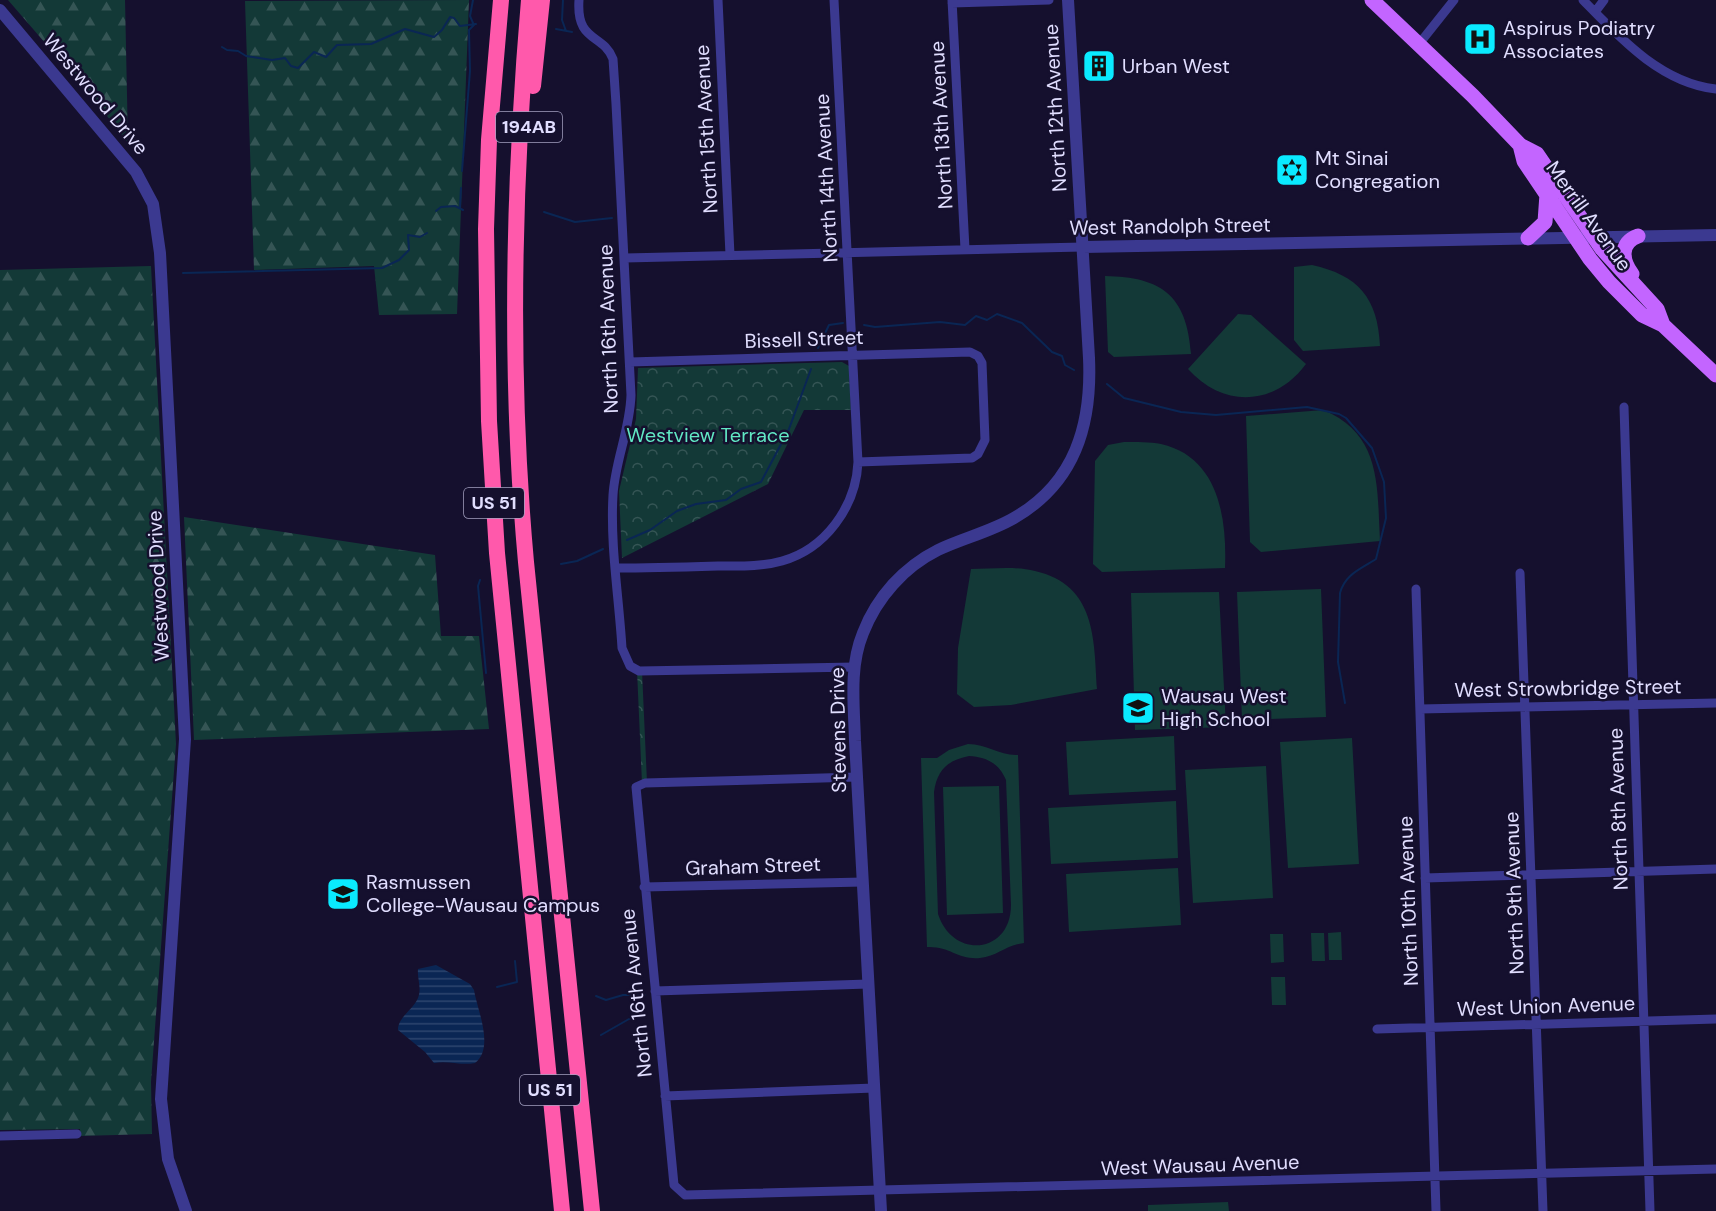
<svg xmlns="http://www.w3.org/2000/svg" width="1716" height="1211" font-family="'DM Sans',sans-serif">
  <defs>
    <pattern id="forest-firs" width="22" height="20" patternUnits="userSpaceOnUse" patternTransform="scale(1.5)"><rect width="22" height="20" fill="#133937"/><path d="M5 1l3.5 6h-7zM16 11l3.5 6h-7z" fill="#355555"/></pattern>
    <pattern id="park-crowns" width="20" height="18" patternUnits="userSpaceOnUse" patternTransform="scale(1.5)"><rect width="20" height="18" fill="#133937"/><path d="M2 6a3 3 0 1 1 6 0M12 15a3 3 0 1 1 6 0" fill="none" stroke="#355555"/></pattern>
    <pattern id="water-rules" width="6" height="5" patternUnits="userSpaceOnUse" patternTransform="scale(1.5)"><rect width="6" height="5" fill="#0a2654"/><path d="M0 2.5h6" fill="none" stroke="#2d456e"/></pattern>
  </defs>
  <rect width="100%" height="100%" fill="#15102e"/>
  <path fill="url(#forest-firs)" d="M8 0H125L128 143 97 103Z
    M469 0 457 314 379 315 374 266 254 270 245 1Z
    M151 266 176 744 151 1082 152 1134 80 1136V1129L0 1130V270Z
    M184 517 435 555 441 636H479L489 729 194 740Z"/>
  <path fill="url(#park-crowns)" d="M842 362 849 366 851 410H804L768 484 622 558 619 491 636 419 638 368Z
    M637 670 642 671 647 783H642Z"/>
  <path fill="#133937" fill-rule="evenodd" d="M1312 265C1358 275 1378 298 1380 346L1303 351 1294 340V267Z
    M1105 276C1161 277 1187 295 1191 354L1114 357 1108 352Z
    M1238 314 1251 315 1306 364C1274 407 1223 408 1188 369Z
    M1323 410C1382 434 1377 487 1380 541L1261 552 1250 542 1246 416Z
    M1124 442C1136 442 1150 442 1161 444 1219 457 1227 519 1225 568L1102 572 1093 564 1095 461 1108 445Z
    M971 569C991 569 1016 566 1035 571 1096 585 1094 639 1097 689L1011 705 974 707 957 694 958 648Z
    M1321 589 1326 717 1242 720 1237 592Z
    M1219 592 1226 727 1135 730 1131 593Z
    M1174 736 1176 790 1069 795 1066 742Z
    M1352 738 1359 864 1288 868 1280 742Z
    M968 744C987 744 1000 756 1018 755L1024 943C1006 945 998 956 980 958 958 960 950 946 927 947L921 758H937L949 750ZM969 756C986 757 999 763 1006 780L1011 905C1011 954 953 960 938 914L934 792C937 770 948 760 969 756Z
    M1266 766 1273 898 1193 903 1185 770Z
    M999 786 1003 913 947 915 943 787Z
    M1176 801 1178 858 1051 864 1048 808Z
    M1178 868 1181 925 1069 932 1066 874Z
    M1341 932 1342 960H1329L1328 933Z
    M1311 933H1324L1325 961H1312Z
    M1270 934H1283L1284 962 1271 963Z
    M1271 977H1285L1286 1005H1272Z
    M1228 1202 1229 1211H1148V1205Z"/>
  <path fill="url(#water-rules)" d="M436 965 470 984 474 990C477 1009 495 1048 475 1063 461 1066 448 1060 434 1063L425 1052 398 1030C398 1017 413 1010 418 998 422 988 417 979 418 969Z"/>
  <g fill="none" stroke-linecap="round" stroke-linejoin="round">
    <path stroke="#0a2654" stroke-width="2" d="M563 0 562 20 566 31
      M473 23 470 16 473 0
      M556 29 572 32
      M222 47 227 50 238 51 246 56 272 60 285 58 291 66 298 68 314 52 326 57 337 45 371 44 405 29 434 37 442 30 450 17 454 18 460 26 476 24
      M462 171 470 71 469 30 475 24
      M460 207 461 188
      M436 211 441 207 455 206 463 210
      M544 212 575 222 612 218
      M183 273 382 268 399 260 409 250 408 235 420 237 427 233
      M864 325 875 327 940 322 965 325 976 316 987 320 997 314 1022 323 1052 352 1062 356 1065 365 1074 370
      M818 348 829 325 843 323
      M1107 384 1124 398 1181 412 1216 415 1307 407 1339 414 1346 418 1372 448 1384 482 1386 518 1376 559C1361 569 1345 574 1340 593L1338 662 1345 703
      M627 540 650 530 677 511 696 504 726 500 741 489 761 482 789 429 811 369
      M561 564 577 561 603 549
      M480 580 478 586 486 673
      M497 987 517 982 515 961
      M596 996 606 1000 623 995H645
      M601 1035 629 1019 637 1018 640 1012 634 1003 635 996"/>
    <path stroke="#3b3990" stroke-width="9" d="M579 0C576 43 603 33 613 59L616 104 631 395C630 430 615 461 613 495 610 545 619 598 622 648L630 666 639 671 854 667
      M718 0 730 255
      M952 0 965 249
      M1583 0C1620 38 1661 83 1716 89
      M952 3 1049 0
      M1595 12 1604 0
      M1419 44 1454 0
      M625 258 1083 247
      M630 362 970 352 978 356 982 363 985 440 978 454 972 458 858 462
      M1624 407 1650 1211
      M617 568C650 568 684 567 718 566 739 566 761 567 782 561 825 549 856 507 858 462L834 0
      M1520 573 1543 1211
      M1416 589 1436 1211
      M1420 709 1716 703
      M857 777 645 783 636 787 674 1185 685 1195 1716 1169
      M1425 878 1716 869
      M644 887 863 882
      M655 991 868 984
      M1377 1029 1716 1019
      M665 1096 874 1088
      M0 1136 77 1134"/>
    <path stroke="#3b3990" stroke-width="12" d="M0 10 136 172 153 204 160 253 185 739 161 1099 168 1159 186 1211
      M1083 247 1716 235
      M881 1211 855 741C854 705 849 667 863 633 877 597 904 567 938 550 963 538 990 532 1014 518 1075 483 1092 425 1089 358L1068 0"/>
    <path stroke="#c365ff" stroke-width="15" d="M1372 0 1473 96 1520 145 1537 154 1602 249 1657 309 1663 325
      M1520 145 1524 161 1590 259 1609 282 1642 315 1663 325 1716 375
      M1528 238 1545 222 1547 194
      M1632 274C1622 261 1619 243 1638 236"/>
    <path stroke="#ff59ab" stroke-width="16" d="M501 0 489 140 486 229 489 421 497 553 562 1211
      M529 0C513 187 509 375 526 562L592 1211
      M533 86 542 0"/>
  </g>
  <defs>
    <g id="hospital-square" transform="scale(1.725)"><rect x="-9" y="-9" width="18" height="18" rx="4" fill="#0aeaff" stroke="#15102e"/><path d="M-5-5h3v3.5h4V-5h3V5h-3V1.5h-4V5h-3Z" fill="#111"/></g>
    <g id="building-square" transform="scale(1.725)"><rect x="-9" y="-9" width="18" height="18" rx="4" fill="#0aeaff" stroke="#15102e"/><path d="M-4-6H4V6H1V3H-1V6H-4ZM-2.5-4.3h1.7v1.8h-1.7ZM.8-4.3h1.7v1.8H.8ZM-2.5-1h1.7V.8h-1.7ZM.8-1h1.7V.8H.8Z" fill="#111"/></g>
    <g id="synagogue-square" transform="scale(1.725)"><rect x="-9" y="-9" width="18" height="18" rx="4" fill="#0aeaff" stroke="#15102e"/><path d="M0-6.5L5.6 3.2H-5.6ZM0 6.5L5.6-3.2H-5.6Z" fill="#111"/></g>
    <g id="school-square" transform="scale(1.725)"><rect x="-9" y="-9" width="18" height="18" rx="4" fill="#0aeaff" stroke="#15102e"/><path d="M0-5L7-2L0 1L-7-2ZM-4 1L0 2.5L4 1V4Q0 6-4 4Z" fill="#111"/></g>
    <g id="university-square" transform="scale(1.725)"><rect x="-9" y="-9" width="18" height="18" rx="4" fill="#0aeaff" stroke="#15102e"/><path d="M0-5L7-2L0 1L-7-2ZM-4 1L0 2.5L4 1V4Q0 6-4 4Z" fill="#111"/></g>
  </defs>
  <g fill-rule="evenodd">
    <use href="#hospital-square" x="1480" y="39"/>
    <use href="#building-square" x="1099" y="66"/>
    <use href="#synagogue-square" x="1292" y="170"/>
    <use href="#school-square" x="1138" y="708"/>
    <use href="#university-square" x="343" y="894"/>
  </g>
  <g text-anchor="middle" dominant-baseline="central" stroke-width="5" stroke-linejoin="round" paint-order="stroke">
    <g fill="#15102e" stroke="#a4a0c0" stroke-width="1.5">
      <rect x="496" y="112" width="66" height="30" rx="4.5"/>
      <rect x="464" y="488" width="60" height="30" rx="4.5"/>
      <rect x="520" y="1075" width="60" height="30" rx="4.5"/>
    </g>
    <g font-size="18" font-weight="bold" fill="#e1deff">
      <text x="529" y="127">194AB</text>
      <text x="494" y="503">US 51</text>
      <text x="550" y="1090">US 51</text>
    </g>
    <g font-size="20" fill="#e1deff" stroke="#15102e" text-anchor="start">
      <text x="1503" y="28">Aspirus Podiatry<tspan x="1503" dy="23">Associates</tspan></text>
      <text x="1122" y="66">Urban West</text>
      <text x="1315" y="158">Mt Sinai<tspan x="1315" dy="23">Congregation</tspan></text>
      <text x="1161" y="696">Wausau West<tspan x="1161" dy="23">High School</tspan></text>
      <text x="366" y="882">Rasmussen<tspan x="366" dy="23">College-Wausau Campus</tspan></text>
    </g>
    <g font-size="20" fill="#e1deff" stroke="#15102e">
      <text transform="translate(96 94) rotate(50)">Westwood Drive</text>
      <text transform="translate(1055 108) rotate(-93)">North 12th Avenue</text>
      <text transform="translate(941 125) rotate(-93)">North 13th Avenue</text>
      <text transform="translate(706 129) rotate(-93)">North 15th Avenue</text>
      <text transform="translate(826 178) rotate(-93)">North 14th Avenue</text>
      <text transform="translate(1589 216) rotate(54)">Merrill Avenue</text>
      <text transform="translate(1170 226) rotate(-1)">West Randolph Street</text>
      <text transform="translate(608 329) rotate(-92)">North 16th Avenue</text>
      <text transform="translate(804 339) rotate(-2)">Bissell Street</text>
      <text transform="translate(158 586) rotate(-93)">Westwood Drive</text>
      <text transform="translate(1568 688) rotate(-1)">West Strowbridge Street</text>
      <text transform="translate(838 730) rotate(-91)">Stevens Drive</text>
      <text transform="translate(1618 809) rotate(-92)">North 8th Avenue</text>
      <text transform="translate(753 866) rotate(-2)">Graham Street</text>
      <text transform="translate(1514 893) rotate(-92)">North 9th Avenue</text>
      <text transform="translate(1408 901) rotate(-92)">North 10th Avenue</text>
      <text transform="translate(636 993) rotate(-96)">North 16th Avenue</text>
      <text transform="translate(1546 1006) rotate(-2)">West Union Avenue</text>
      <text transform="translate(1200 1165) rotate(-2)">West Wausau Avenue</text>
    </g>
    <g font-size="20" fill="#61e8c4" stroke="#15102e">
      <text x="708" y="435">Westview Terrace</text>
    </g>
  </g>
</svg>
